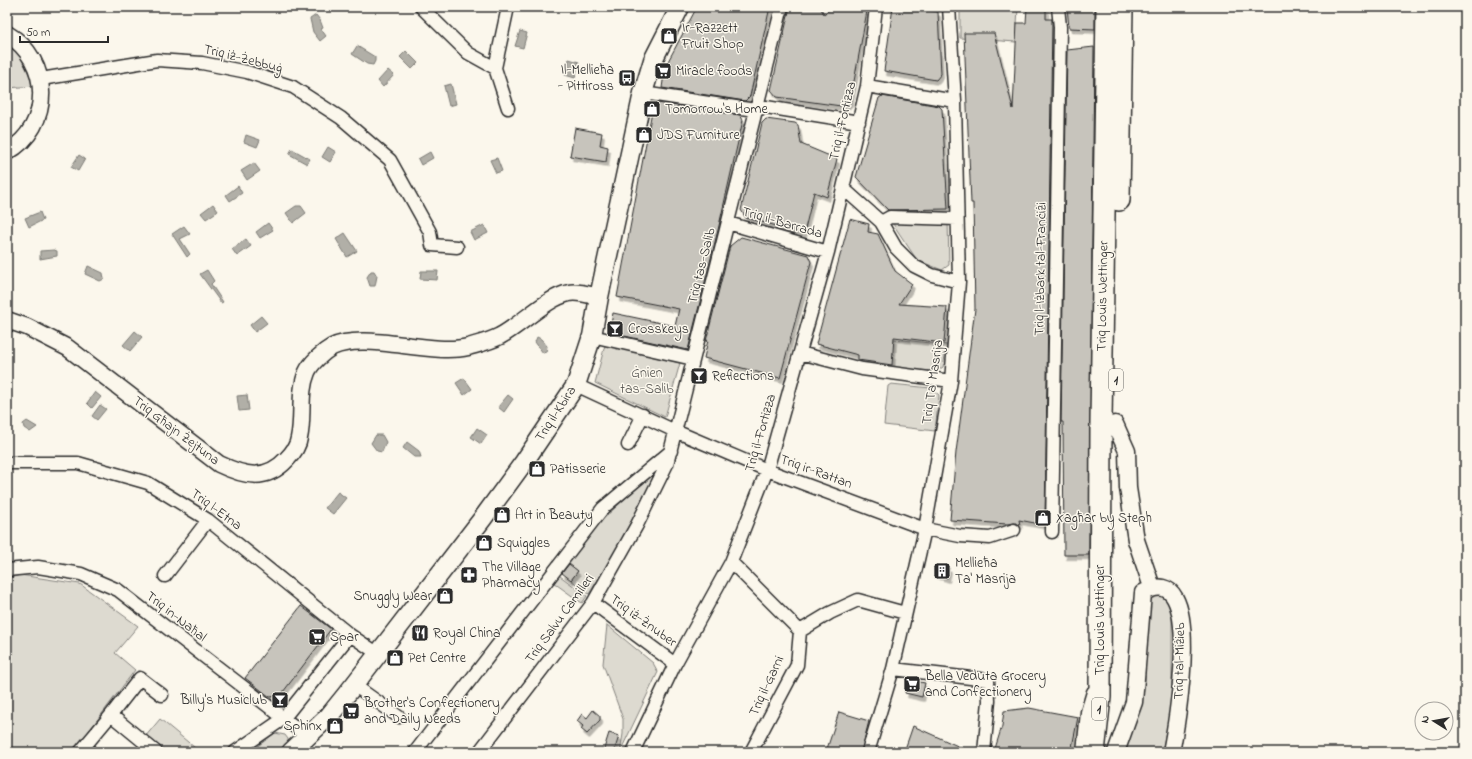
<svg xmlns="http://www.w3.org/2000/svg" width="1472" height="759" font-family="'Indie Flower',sans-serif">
  <defs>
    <filter id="shadow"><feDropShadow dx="2.5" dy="4.5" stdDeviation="0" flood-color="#0004"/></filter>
  </defs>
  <rect width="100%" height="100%" fill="#fbf7ec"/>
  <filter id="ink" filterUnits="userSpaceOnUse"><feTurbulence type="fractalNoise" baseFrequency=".025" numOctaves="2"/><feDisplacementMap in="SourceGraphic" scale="8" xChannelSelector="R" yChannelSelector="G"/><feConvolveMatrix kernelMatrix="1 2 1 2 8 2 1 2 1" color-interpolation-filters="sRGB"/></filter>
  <g filter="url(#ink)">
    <path fill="#dddad0" stroke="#84827e" d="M960 7H1018L1016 42 960 38Z
      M7 48 18 52 35 86 7 88Z
      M907 220H948L949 265 942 270 917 260 893 224Z
      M894 339 947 345 943 367 936 372 890 367Z
      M605 345 680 363 665 417 595 383Z
      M891 384 931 388 939 395 935 431 884 425 888 386Z
      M661 465 613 555 589 594 571 580 578 571 567 563 601 521Z
      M556 573 587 596 582 603 550 580Z
      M20 575 80 584 138 626 115 653 135 670 73 752H7V579Z
      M1160 589 1172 602V700L1162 752H1122L1145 685 1147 595Z
      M607 625 653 663 658 672 620 752 623 734V719L603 664Z
      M160 719 200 752H165L145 737Z
      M275 733 285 735 288 739V748L283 752H250Z"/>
    <path fill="#b1afa7" stroke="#7b7a75" d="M316 15 320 20 323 28 321 29 326 36 320 41 313 32 310 19Z
      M520 31 527 33 523 48 515 46Z
      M357 46 375 57V61L373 65 367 64 352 54Z
      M406 51 418 63 412 69 400 57Z
      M569 59 579 62 575 78 565 75Z
      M388 70 394 75 383 87 378 81Z
      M451 84 456 104 449 106 444 86Z
      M246 135 260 140 257 147 244 142Z
      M328 147 336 152 330 162 322 157Z
      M292 149 310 159 307 164 289 154Z
      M430 152 433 158 421 165 418 159Z
      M79 155 85 159 78 171 71 167Z
      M497 158 502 171 496 173 490 160Z
      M254 163 260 171 247 180 241 171Z
      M238 186 242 193 230 201 226 195Z
      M213 204 218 211 206 219 201 213Z
      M296 206H301L306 213 293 223 286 213Z
      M40 212 43 220 29 227 25 218Z
      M268 223 273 230 260 238 256 232Z
      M484 225 488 233 474 240 470 232Z
      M184 226 190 234 180 239 190 254 187 257 172 234Z
      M345 233 357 251 347 257 336 239Z
      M246 239 251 246 237 256 232 249Z
      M54 250 57 251V256L40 259V251Z
      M88 266 103 273 104 279 100 281 85 274Z
      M207 270 214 281 211 284 223 302 221 303 200 274Z
      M371 271H374L377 276 375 286H370L367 277Z
      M421 271H438L437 280 420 279Z
      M261 316 267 323 255 332 250 325Z
      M135 331 142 337 130 351 123 345Z
      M537 337 541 339 547 346 546 352 543 353 535 342Z
      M464 378 472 389 464 395 456 383Z
      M95 392 101 397 92 408 87 403Z
      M247 395 249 410 239 411 237 396Z
      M508 395 513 399 504 412 498 407Z
      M100 405 106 409 97 420 92 416Z
      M27 421 37 427 30 432 24 428 23 424Z
      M477 428 487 435 481 444 471 437Z
      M376 435H382L386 442 382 452 377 451 371 443Z
      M407 442 419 451 421 457H414L403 448Z
      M338 492 346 498 333 514 325 508Z"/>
    <path fill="#c7c4bc" stroke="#2b2b2b" filter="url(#shadow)" d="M697 7H770L750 96 745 101 662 88 665 67Z
      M790 7H820L824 14 832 7H852L867 11 850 103 841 106 777 97 771 90Z
      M893 7H913L938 12 941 74 936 80 884 71Z
      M1027 7H1046V19H1052L1045 525 1019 520 1020 525 1015 523 1007 524 950 520 956 452 975 309 973 203H971L964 33H994L1013 109 1017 23H1026Z
      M1067 7H1095V29L1069 28Z
      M1094 47 1089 555H1064L1063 422H1061L1067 50Z
      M882 96 939 106 942 109 948 209 888 210 856 177 879 98Z
      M657 103 740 115 743 120 718 230 688 350 611 333 610 330 613 313 675 326 679 309 617 297 652 111Z
      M766 119 795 123 798 125 801 144 837 159 827 197 814 192 804 233 746 218 741 210 762 123Z
      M575 128 602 133 600 145 608 147 606 162 570 156Z
      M850 219 869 224 868 232 878 234 895 271 912 284 899 304 947 307 944 343 894 337 892 365 858 360V355L816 344Z
      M741 237 808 255 811 262 780 378 704 358 708 340 706 341 730 246Z
      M569 564 578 571 571 580 562 573Z
      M937 565 949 568 947 578 935 574Z
      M301 606 331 629 280 696 270 697 245 678Z
      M914 681 925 683 922 697 905 693 907 686Z
      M1029 708 1078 717 1071 752H994L1002 726 1004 711Z
      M593 710 600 716V720L587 734 581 729 583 726 577 721 582 714 587 718Z
      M839 712 869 721 861 752H826Z
      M913 726 971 752H904Z
      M609 733 619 736 614 752H603Z"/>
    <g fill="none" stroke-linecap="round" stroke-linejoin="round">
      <g stroke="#2b2b2b" stroke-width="15">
        <path id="minor" d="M421 7 468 53 495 68 508 108
          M495 68 508 7
          M41 79 157 60 202 63 247 72 293 87 341 118 390 160 430 232 432 245 457 247
          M867 86 955 101
          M643 93 742 108 756 110 766 107 859 122
          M843 188 881 222 896 248 914 266 932 275 959 282
          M881 222 890 217 957 219
          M728 223 828 252
          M592 336 693 359
          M800 353 862 369 951 381
          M576 385 675 431 767 470 925 529 960 536 990 538 1014 530
          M628 445 643 415
          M7 463H78L148 483 208 520 350 635 377 653
          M1052 532 1060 27 1058 7
          M731 562 800 631 797 665 751 752
          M7 570 38 567 81 574 118 590 308 737
          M165 576 208 520
          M593 603 675 664
          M800 631 830 613 858 600 905 613
          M893 669 988 680 989 701 984 752
          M354 685 399 717
          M111 715 140 678 162 695
          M80 752 111 715 156 752
          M235 752 283 719 350 635
          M415 752 603 508 671 451
          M479 752 593 603 637 525 667 464 782 7
          M633 752 675 664 731 562 767 470 828 252 867 86 876 7
          M868 752 893 669 925 529 951 381 959 282 955 101 949 7
          M1083 752 1087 712 1093 692"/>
      </g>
      <g stroke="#2b2b2b" stroke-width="19">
        <path id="tertiary" d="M7 34C52 60 53 127 7 152
          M7 320 27 327 68 348 219 464C244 476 266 482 287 459 293 453 298 446 299 438 304 417 298 393 307 372 311 363 323 352 332 347 365 331 430 356 468 347 478 344 491 341 500 336 521 325 546 298 569 293 577 291 590 295 599 297
          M1115 424 1127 451 1128 488 1136 540 1152 587
          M1116 752 1134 702 1143 593C1207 555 1176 728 1171 752"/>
      </g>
      <g stroke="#2b2b2b" stroke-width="21">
        <path id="secondary" d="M291 752 329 716 354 685 483 518 524 462 576 385 592 336 599 297 643 93 653 60 680 7"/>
      </g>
      <g stroke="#2b2b2b" stroke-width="24">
        <path id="trunk" d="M1119 200 1122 7
          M1094 752 1100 697 1101 422 1107 7"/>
      </g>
      <use href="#minor" stroke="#fbf7ec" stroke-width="12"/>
      <use href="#tertiary" stroke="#fbf7ec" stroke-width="16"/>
      <use href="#secondary" stroke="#fbf7ec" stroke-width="18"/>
      <use href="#trunk" stroke="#fbf7ec" stroke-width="21"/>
    </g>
  </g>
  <defs>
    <g id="shop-square" transform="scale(0.9)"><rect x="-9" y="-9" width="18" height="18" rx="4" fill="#2b2b2b" stroke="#fbf7ec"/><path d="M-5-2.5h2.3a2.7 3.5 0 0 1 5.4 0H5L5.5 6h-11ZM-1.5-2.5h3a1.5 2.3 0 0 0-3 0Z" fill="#fff"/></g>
    <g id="supermarket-square" transform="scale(0.9)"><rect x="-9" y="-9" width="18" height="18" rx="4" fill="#2b2b2b" stroke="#fbf7ec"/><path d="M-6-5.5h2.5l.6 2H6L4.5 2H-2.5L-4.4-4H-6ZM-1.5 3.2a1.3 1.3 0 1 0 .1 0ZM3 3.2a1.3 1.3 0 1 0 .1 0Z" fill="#fff"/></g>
    <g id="bus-square" transform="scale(0.9)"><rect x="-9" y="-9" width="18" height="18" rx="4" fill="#2b2b2b" stroke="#fbf7ec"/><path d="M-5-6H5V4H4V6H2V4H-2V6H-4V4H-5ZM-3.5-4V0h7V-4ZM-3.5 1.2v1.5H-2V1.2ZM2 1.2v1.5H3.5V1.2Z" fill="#fff"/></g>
    <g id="bar-square" transform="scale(0.9)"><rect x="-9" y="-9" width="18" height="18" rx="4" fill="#2b2b2b" stroke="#fbf7ec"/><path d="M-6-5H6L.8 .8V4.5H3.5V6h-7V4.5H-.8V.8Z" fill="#fff"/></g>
    <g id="building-square" transform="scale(0.9)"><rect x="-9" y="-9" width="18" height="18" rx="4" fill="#2b2b2b" stroke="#fbf7ec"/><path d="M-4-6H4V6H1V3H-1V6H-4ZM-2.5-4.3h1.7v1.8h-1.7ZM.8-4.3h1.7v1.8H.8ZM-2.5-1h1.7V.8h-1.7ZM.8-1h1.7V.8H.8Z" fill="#fff"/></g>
    <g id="pharmacy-square" transform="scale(0.9)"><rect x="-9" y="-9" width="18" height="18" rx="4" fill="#2b2b2b" stroke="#fbf7ec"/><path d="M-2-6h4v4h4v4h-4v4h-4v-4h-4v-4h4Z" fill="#fff"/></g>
    <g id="restaurant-square" transform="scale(0.9)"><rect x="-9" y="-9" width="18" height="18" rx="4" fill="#2b2b2b" stroke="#fbf7ec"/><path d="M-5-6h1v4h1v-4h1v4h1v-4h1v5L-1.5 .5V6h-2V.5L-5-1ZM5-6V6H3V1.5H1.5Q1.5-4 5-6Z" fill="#fff"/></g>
  </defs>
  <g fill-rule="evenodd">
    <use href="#shop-square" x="669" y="36"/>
    <use href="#supermarket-square" x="663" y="71"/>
    <use href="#bus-square" x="627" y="78"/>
    <use href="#shop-square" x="652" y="109"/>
    <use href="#shop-square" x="644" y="135"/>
    <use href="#bar-square" x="615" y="329"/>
    <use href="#bar-square" x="699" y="376"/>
    <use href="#shop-square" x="537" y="469"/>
    <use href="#shop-square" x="502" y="515"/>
    <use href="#shop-square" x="1043" y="518"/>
    <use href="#shop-square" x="484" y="543"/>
    <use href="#building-square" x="942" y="571"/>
    <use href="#pharmacy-square" x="469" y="575"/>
    <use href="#shop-square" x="445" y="596"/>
    <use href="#restaurant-square" x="420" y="633"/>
    <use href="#supermarket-square" x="317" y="637"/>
    <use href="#shop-square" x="395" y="658"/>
    <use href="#supermarket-square" x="912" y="684"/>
    <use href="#bar-square" x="280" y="700"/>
    <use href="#supermarket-square" x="351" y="711"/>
    <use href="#shop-square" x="335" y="726"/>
  </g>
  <g text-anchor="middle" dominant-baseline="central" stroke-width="3" stroke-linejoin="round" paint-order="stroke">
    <g fill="#fbf7ec" stroke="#696865" stroke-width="1">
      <rect x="1109" y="369" width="14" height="22" rx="3"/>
      <rect x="1092" y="698" width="14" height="22" rx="3"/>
    </g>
    <g font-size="13" font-weight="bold" fill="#2b2b2b">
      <text x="1116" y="380">1</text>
      <text x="1099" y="709">1</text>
    </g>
    <g font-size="14" fill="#2b2b2b" stroke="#fbf7ec" text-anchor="start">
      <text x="682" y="28">Ir-Razzett<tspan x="682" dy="16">Fruit Shop</tspan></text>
      <text x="614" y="70" text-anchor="end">Il-Mellieħa<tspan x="614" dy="16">- Pittiross</tspan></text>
      <text x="676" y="71">Miracle foods</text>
      <text x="665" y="109">Tomorrow's Home</text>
      <text x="657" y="135">JDS Furniture</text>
      <text x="628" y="329">Crosskeys</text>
      <text x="712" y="376">Reflections</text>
      <text x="550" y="469">Patisserie</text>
      <text x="515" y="515">Art in Beauty</text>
      <text x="1056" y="518">Xagħar by Steph</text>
      <text x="497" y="543">Squiggles</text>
      <text x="955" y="563">Mellieħa<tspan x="955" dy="16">Ta' Masrija</tspan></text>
      <text x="482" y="567">The Village<tspan x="482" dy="16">Pharmacy</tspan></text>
      <text x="432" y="596" text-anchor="end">Snuggly Wear</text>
      <text x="433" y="633">Royal China</text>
      <text x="330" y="637">Spar</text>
      <text x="408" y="658">Pet Centre</text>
      <text x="925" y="676">Bella Veduta Grocery<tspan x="925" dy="16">and Confectionery</tspan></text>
      <text x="267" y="700" text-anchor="end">Billy's Musiclub</text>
      <text x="364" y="703">Brother's Confectionery<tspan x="364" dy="16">and Daily Needs</tspan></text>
      <text x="322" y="726" text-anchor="end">Sphinx</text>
    </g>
    <g font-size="14" fill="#2b2b2b" stroke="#fbf7ec">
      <text transform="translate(243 59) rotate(14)">Triq iż-Żebbuġ</text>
      <text transform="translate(843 121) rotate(-77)">Triq il-Fortizza</text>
      <text transform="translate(782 223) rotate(16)">Triq il-Barrada</text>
      <text transform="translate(702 266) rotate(-76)">Triq tas-Salib</text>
      <text transform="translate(1041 269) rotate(-89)">Triq l-Iżbark tal-Franċiżi</text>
      <text transform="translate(1103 296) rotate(-89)">Triq Louis Wettinger</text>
      <text transform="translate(933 382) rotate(-82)">Triq Ta' Masrija</text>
      <text transform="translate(556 414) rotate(-57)">Triq il-Kbira</text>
      <text transform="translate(176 431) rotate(37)">Triq Għajn Żejtuna</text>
      <text transform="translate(761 433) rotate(-74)">Triq il-Fortizza</text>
      <text transform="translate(816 472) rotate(20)">Triq ir-Rattan</text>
      <text transform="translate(216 510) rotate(36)">Triq l-Etna</text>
      <text transform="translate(176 617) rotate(38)">Triq in-Naħal</text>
      <text transform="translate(560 619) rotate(-54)">Triq Salvu Camilleri</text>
      <text transform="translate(1100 620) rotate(-90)">Triq Louis Wettinger</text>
      <text transform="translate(643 621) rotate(36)">Triq iż-Żnuber</text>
      <text transform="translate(1180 661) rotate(-89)">Triq tal-Miżieb</text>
      <text transform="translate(767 686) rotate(-65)">Triq il-Garni</text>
    </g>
    <g font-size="14" fill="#585754" stroke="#fbf7ec">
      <text x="647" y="373">Ġnien<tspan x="647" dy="16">tas-Salib</tspan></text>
    </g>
  </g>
  <rect width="1472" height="759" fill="none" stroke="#fbf7ec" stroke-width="24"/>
  <rect x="12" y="12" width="1448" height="735" fill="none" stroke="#2b2b2b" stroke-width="1.5" filter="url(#ink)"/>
  <g transform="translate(1434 721) rotate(281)"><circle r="19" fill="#fbf7ec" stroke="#a8a59f"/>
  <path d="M0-3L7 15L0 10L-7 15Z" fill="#2b2b2b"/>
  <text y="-6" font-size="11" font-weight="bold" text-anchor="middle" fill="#2b2b2b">N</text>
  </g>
  <path d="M20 36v6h88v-6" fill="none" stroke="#2b2b2b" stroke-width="2"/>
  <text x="26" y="36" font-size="12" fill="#2b2b2b" stroke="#fbf7ec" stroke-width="3" paint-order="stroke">50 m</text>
</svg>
